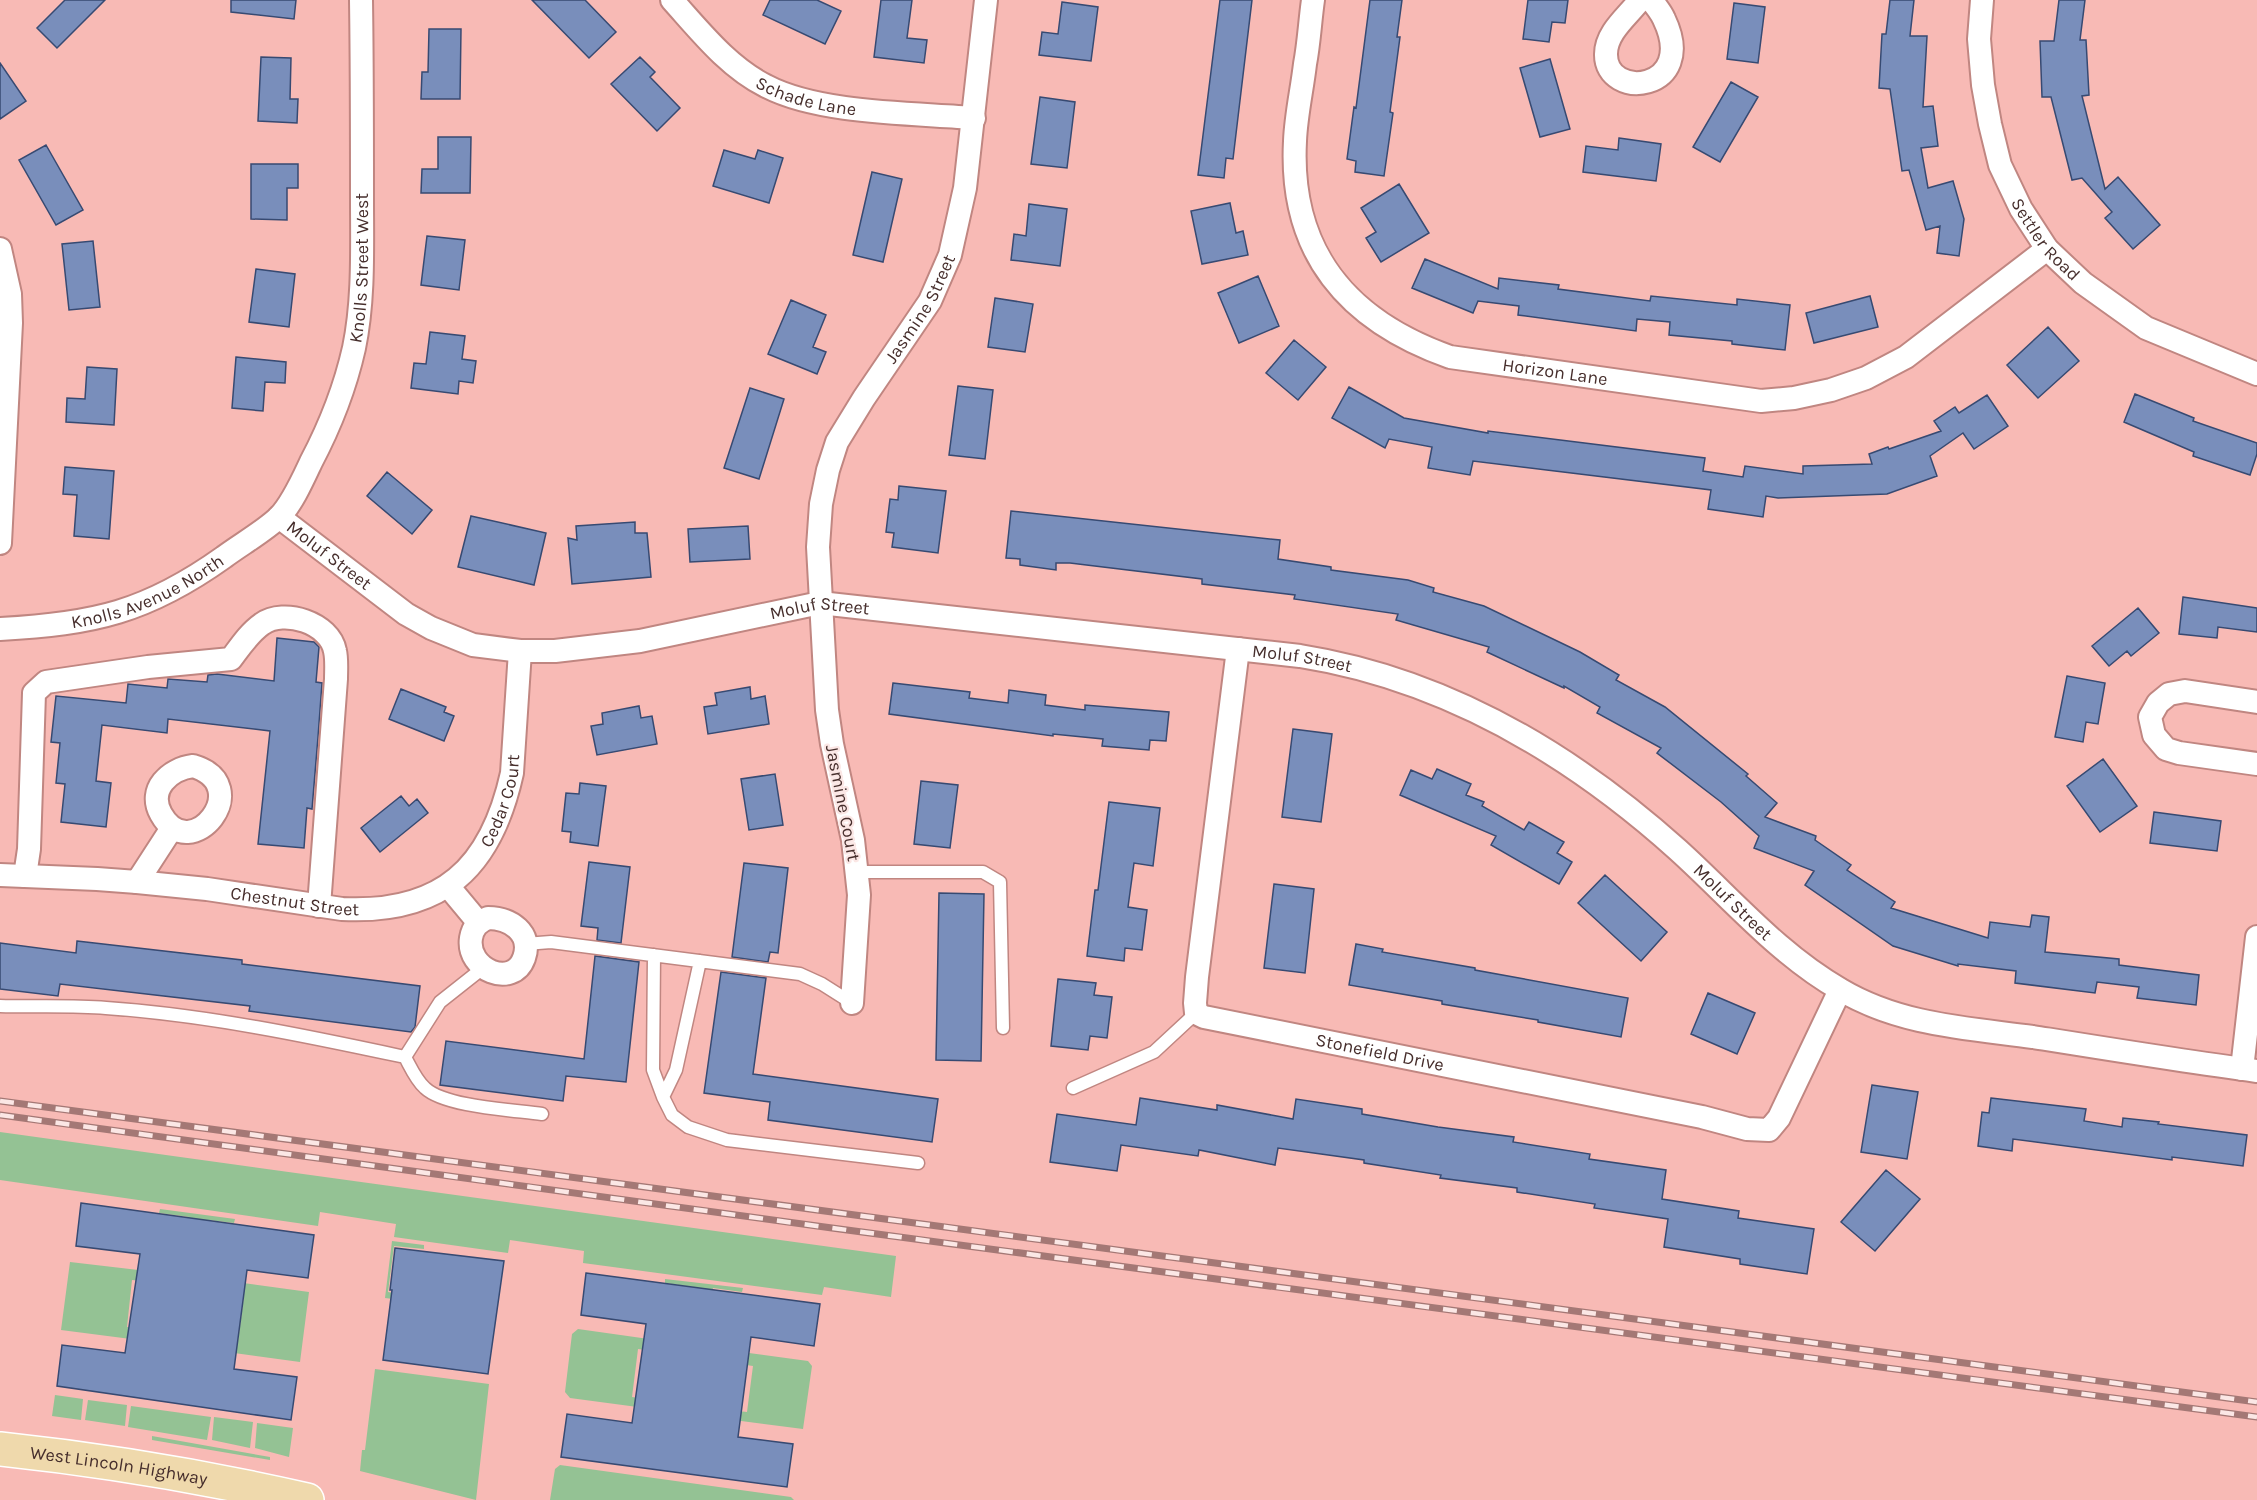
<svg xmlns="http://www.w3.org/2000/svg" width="2257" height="1500" font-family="Karla,sans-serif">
  <rect width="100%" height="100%" fill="#f8bab5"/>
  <path fill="#94c294" d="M0 1132 896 1256 891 1297 824 1287 822 1295 583 1263 584 1251 510 1240 508 1253 394 1237 396 1224 320 1212 318 1226 0 1180Z
    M160 1209 235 1219 234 1223 208 1220 201 1267 183 1263 189 1217 159 1213Z
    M392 1241 424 1245V1249L394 1246 388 1292 417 1297V1302L385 1298Z
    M70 1262 164 1273 162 1283 132 1280 127 1327 156 1332 154 1342 61 1330Z
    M215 1279 309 1292 300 1362 205 1349 207 1337 238 1341 244 1296 213 1291Z
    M665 1279 743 1288 742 1292 713 1288 706 1335 694 1332 700 1288 665 1283Z
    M578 1329 670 1342 668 1353 638 1349 632 1397 661 1401 660 1410 570 1398 565 1392 572 1334Z
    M719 1349 808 1361 812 1366 803 1429 711 1417V1408L747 1412 753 1366 718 1361Z
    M375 1369 489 1384 476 1500 360 1471 362 1450H365Z
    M55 1395 83 1399 81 1420 52 1416Z
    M88 1400 127 1405 125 1426 85 1420Z
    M131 1406 211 1417 207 1440 128 1427Z
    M214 1417 253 1422 250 1448 212 1440Z
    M257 1423 293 1428 289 1457 255 1448Z
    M152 1436 270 1457V1460L152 1440Z
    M560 1465 791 1497 794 1500H550L555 1469Z"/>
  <path fill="#798ebb" stroke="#374a72" stroke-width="1.5" d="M65 0H105L57 48 37 28Z
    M231 0H296L294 19 231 12Z
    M532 0H585L616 32 589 58Z
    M770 0H817L841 11 825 44 763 15Z
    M881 0H912L907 38 927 40 924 63 874 57Z
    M1220 0H1252L1233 159 1226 158 1224 178 1198 175Z
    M1370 0H1402L1397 37H1400L1390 112 1393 113 1384 176 1355 172 1356 161 1347 159 1354 107 1356 108Z
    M1528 0H1568L1565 23 1552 22 1549 42 1523 39Z
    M1890 0H1914L1910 36H1927L1923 107 1933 106 1938 146 1921 148 1928 188 1953 181 1964 219 1959 256 1937 253 1940 226 1926 230 1909 170 1902 171 1890 89 1879 88 1882 34H1886Z
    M2059 0H2085L2080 40H2086L2089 95 2082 96 2105 189 2118 177 2160 225 2133 249 2105 218 2112 212 2082 178 2072 180 2051 97H2042L2040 41H2054Z
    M1062 2 1098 7 1091 61 1039 55 1042 32 1058 34Z
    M1734 3 1765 7 1758 63 1727 59Z
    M429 29H461L460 99H421L422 72H428Z
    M261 57 291 58 290 99H298L297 123 258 121Z
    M640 57 655 72 650 77 680 108 657 131 611 84Z
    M1550 59 1570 129 1540 137 1520 68Z
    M0 63 26 101 0 119Z
    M1731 82 1758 97 1720 162 1693 147Z
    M1040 97 1075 102 1067 168 1031 164Z
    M438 137H471L470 193H421L422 169H438Z
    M1619 138 1661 144 1656 181 1583 172 1586 146 1618 150Z
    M46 145 83 210 56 225 19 160Z
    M724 150 755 159 758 150 783 158 769 203 713 186Z
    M251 164H298V188H287V220L251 219Z
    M872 172 902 179 883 262 853 255Z
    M1399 184 1429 233 1381 262 1366 238 1376 232 1361 208Z
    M1230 203 1236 233 1243 231 1248 255 1202 264 1191 211Z
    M1029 204 1067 209 1060 266 1011 260 1014 234 1026 236Z
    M427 236 465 240 459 290 421 285Z
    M93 241 100 307 69 310 62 244Z
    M1425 259 1498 289 1499 278 1559 285 1558 289 1650 301 1651 296 1737 305V299L1790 305 1785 350 1732 344V341L1669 335 1670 322 1637 319 1636 331 1518 315 1519 306 1478 301 1473 313 1412 288Z
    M256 269 295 274 289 327 249 322Z
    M1258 276 1279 326 1239 343 1218 293Z
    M1870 296 1878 327 1814 343 1806 313Z
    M995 298 1033 304 1025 352 988 347Z
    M791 300 826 315 813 347 826 352 817 374 768 354Z
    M2048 327 2079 361 2038 398 2007 365Z
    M430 332 465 336 462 359 476 361 473 383 459 381 458 394 411 388 414 363 426 364Z
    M1294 340 1326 367 1298 400 1266 373Z
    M236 357 286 362 285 383 265 382 263 411 232 408Z
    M87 367 117 369 114 425 66 422 67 398 85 399Z
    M958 386 993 390 985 459 949 455Z
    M1349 387 1404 418 1488 433V431L1705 458 1703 471 1743 477 1745 466 1803 474V466L1872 464 1869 454 1888 447 1889 449 1941 431 1934 421 1955 407 1959 413 1987 395 2008 426 1974 449 1963 433 1930 456 1937 476 1887 494 1778 498 1766 496 1763 517 1708 509 1711 490 1473 461 1470 475 1428 468 1432 447 1389 439 1385 448 1332 418Z
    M750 388 784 399 759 479 724 468Z
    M2135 394 2194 418 2193 421 2257 443V454L2250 475 2193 456 2194 452 2124 422Z
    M65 467 114 471 109 539 74 536 77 495 63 494Z
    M387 472 432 510 412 534 367 496Z
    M899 486 946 491 938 553 892 547 894 533 886 532 890 499 898 500Z
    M1011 511 1280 540 1278 559 1331 567V570L1408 580 1434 588 1433 592 1484 606 1580 652 1619 675 1616 680 1665 707 1748 774 1746 776 1777 803 1765 817 1816 836 1815 840 1851 865 1847 870 1895 902 1891 908 1988 938 1990 922 2030 927 2032 915 2049 917 2045 952 2119 959V965L2199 975 2196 1005 2137 998 2139 987 2097 982 2095 993 2015 983 2016 971 1958 964V966L1893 946 1805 885 1814 871 1754 848 1759 836 1721 802 1657 753 1661 748 1597 713 1600 707 1564 686V688L1487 652 1489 647 1396 620 1398 614 1294 599 1295 595 1202 584V579L1070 563H1056V570L1020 565V559L1006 558Z
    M471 516 546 533 534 585 458 567Z
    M635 522V533H647L651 577 572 584 568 538 577 540 576 526Z
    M748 526 750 559 690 562 688 529Z
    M2183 597 2257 608V632L2218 627 2217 638 2179 634Z
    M2138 608 2159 633 2131 656 2127 651 2109 666 2092 646Z
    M277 638 314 642 319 647 316 682 322 683 318 737 312 809 307 808 304 848 258 844 270 731 168 719 167 733 102 725 96 781 111 783 106 827 61 822 65 784 56 783 60 743 51 742 56 696 126 703 128 684 167 688 168 679 207 682 208 675 217 674 274 681Z
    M2067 676 2105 683 2098 724 2086 722 2083 742 2055 737Z
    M893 683 970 692 969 698 1008 703 1009 690 1046 695 1045 705 1085 710V705L1169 712 1166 741 1150 740 1149 750 1102 746 1103 739 1053 734V736L889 714Z
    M750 687 751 699 765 696 769 724 708 734 704 707 717 705 715 693Z
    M401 689 446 707 444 712 454 716 444 741 389 719Z
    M639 706 641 718 652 716 657 744 597 755 591 726 603 724 602 713Z
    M1293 729 1332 734 1321 822 1282 817Z
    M2103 759 2137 806 2100 832 2067 786Z
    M1437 769 1471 784 1466 795 1484 802 1482 806 1524 830 1529 822 1564 842 1557 853 1572 862 1559 884 1491 845 1496 836 1400 795 1411 770 1432 779Z
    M775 774 783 825 749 830 741 779Z
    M921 781 958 785 950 848 914 844Z
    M580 783 606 786 598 846 570 842 571 832 562 831 566 793 579 794Z
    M401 796 409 806 417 799 428 813 380 852 361 828Z
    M1109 802 1160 808 1153 866 1134 863 1128 907 1147 910 1142 950 1125 948 1124 961 1087 956 1095 890H1098Z
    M2154 812 2221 821 2217 851 2150 843Z
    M589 862 630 867 621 943 597 940 598 928 581 926Z
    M744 863 788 868 778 953 770 952 768 962 732 957Z
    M1605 875 1667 932 1641 961 1578 903Z
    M1274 884 1314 889 1305 973 1264 968Z
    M939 893 984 894 981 1061 936 1060Z
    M77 941 242 960V964L420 986 415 1027 411 1032 249 1011 250 1006 60 984 58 996 0 989V943L76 953Z
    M1356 944 1383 949 1382 952 1475 968V970L1628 998 1621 1037 1538 1022V1020L1442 1004V1001L1349 985Z
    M595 956 639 962 626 1082 566 1076 563 1101 440 1085 446 1041 584 1059Z
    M721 972 766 978 753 1074 938 1099 932 1142 768 1120 770 1102 704 1093Z
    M1058 979 1096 983 1094 995 1112 997 1107 1038 1090 1036 1088 1050 1051 1046Z
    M1708 993 1755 1013 1737 1054 1691 1034Z
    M1872 1085 1918 1092 1907 1159 1861 1152Z
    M1140 1098 1217 1110V1105L1293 1119 1296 1099 1362 1109V1114L1438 1127 1514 1137 1513 1142 1590 1154 1589 1159 1666 1170 1662 1199 1739 1211 1738 1218 1814 1229 1807 1274 1740 1264V1259L1664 1247 1668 1219 1594 1208 1595 1204 1517 1192V1188L1440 1178 1441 1175 1364 1163V1160L1278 1148 1275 1165 1199 1150 1198 1156 1121 1145 1117 1171 1050 1162 1057 1114 1136 1125Z
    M1991 1098 2086 1109 2084 1121 2122 1127 2123 1118 2159 1122 2158 1124 2247 1135 2243 1166 2172 1157V1160L2013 1139 2012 1151 1978 1146 1982 1112 1989 1113Z
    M1886 1170 1920 1199 1875 1251 1841 1222Z
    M81 1203 314 1235 308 1278 247 1270 234 1369 297 1377 291 1420 57 1386 62 1345 125 1353 140 1254 76 1246Z
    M395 1248 504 1261 488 1374 383 1360 392 1290H390Z
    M586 1273 820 1304 814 1346 751 1337 738 1437 793 1444 787 1487 561 1457 567 1414 632 1423 646 1324 581 1315Z"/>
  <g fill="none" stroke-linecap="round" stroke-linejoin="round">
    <g stroke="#c08681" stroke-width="15">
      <path id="lane" d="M856 872H983L1000 882 1003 1028
        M525 944 551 942 800 974 822 984 852 1003
        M654 955 653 1070 663 1097 676 1070 700 961
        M0 1006C35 1007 71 1005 106 1008 207 1015 307 1036 405 1057L440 1002 483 968
        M405 1057C411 1068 416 1080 425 1088 445 1107 514 1110 542 1114
        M1073 1088 1154 1052 1196 1013
        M663 1097 672 1115 688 1127 727 1140 918 1163"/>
    </g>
    <g stroke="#c08681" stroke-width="26">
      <g id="street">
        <path id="s1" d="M672 0C700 31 728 67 766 86 819 114 913 113 974 118"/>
        <path id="s2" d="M1313 0C1310 21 1309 43 1305 64 1302 90 1296 115 1295 141 1289 253 1348 321 1450 357L1761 401 1794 398 1831 390 1866 378 1906 357 2047 249"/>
        <path d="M1640 0C1628 16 1606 32 1606 54 1605 101 1699 92 1664 19 1661 12 1656 6 1651 0"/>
        <path id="s3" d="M1982 0 1979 39 1983 85 1990 124 2000 165 2021 209 2047 249 2083 283 2146 328 2257 374"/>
        <path d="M0 249 10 294 11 323 0 543"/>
        <path id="s4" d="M279 517 406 614 431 628 473 645 520 651H555L640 641 820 603 1300 656C1445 679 1570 753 1678 850 1731 898 1778 954 1841 990 1900 1025 1967 1028 2033 1037 2108 1049 2182 1061 2257 1071"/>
        <path id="s5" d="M0 629C94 624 147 612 224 557 240 545 266 530 279 517 292 504 303 479 311 462 330 426 345 388 354 348 364 300 362 248 362 199 362 133 362 66 361 0"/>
        <path id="s6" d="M1238 649 1197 977 1195 1003 1196 1013 1204 1017 1702 1117 1747 1129 1769 1130 1779 1118 1840 990"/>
        <path d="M2257 702 2185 691 2169 694 2158 703 2150 717 2154 735 2166 749 2179 753 2257 764"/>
        <path d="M193 766C257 785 191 868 161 814 147 789 170 769 193 766Z"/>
        <path d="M0 875 97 879 137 882 172 828"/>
        <path d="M25 876 29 849 34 693 46 682 148 667 231 659C240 647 249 633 262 624 284 608 330 623 335 651 337 660 336 670 336 679L319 906"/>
        <path id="s7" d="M137 882 207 889 342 909C442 914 491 868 512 773L520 651"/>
        <path d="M448 886 478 922"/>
        <path d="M488 918C510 918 533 933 524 958 513 989 466 970 471 938 473 927 478 922 488 918Z"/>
        <path id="s8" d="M852 1003 859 895 853 840 832 744 827 710 818 547 821 504 828 470 837 442 864 398 930 301 950 255 965 188 986 0"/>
        <path d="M2242 1069 2257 937"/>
      </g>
    </g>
    <g stroke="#fff" stroke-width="36">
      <g id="primary">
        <path id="s9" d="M0 1449C103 1460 206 1477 307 1500"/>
      </g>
    </g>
    <use href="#lane" stroke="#fff" stroke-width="12"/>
    <use href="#street" stroke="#fff" stroke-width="22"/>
    <use href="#primary" stroke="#efd9ac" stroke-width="33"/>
    <g stroke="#a47875" stroke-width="7">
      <path id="rail" d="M0 1101 2257 1402
        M0 1115 832 1228 2257 1417"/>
    </g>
    <use href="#rail" stroke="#fbe7e5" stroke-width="4.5" stroke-dasharray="14" stroke-linecap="butt"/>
  </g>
  <g text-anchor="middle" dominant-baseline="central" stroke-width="4.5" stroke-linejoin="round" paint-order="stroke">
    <g font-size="18" fill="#462e2c" stroke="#fbe7e5">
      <text stroke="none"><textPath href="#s1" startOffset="170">Schade Lane</textPath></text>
      <text stroke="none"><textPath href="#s3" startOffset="255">Settler Road</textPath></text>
      <text stroke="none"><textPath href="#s5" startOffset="574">Knolls Street West</textPath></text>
      <text stroke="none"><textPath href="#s8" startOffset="724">Jasmine Street</textPath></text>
      <text stroke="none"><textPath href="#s2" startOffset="537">Horizon Lane</textPath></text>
      <text stroke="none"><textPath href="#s4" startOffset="63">Moluf Street</textPath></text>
      <text stroke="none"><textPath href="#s5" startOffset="154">Knolls Avenue North</textPath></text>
      <text stroke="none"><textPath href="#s4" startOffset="585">Moluf Street</textPath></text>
      <text stroke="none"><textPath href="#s4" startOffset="1071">Moluf Street</textPath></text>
      <text stroke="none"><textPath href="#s7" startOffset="420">Cedar Court</textPath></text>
      <text transform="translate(843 803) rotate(79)">Jasmine Court</text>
      <text stroke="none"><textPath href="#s7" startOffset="159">Chestnut Street</textPath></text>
      <text stroke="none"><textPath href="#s4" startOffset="1575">Moluf Street</textPath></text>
      <text stroke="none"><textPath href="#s6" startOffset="555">Stonefield Drive</textPath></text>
      <text stroke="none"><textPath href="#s9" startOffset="120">West Lincoln Highway</textPath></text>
    </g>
  </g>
</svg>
